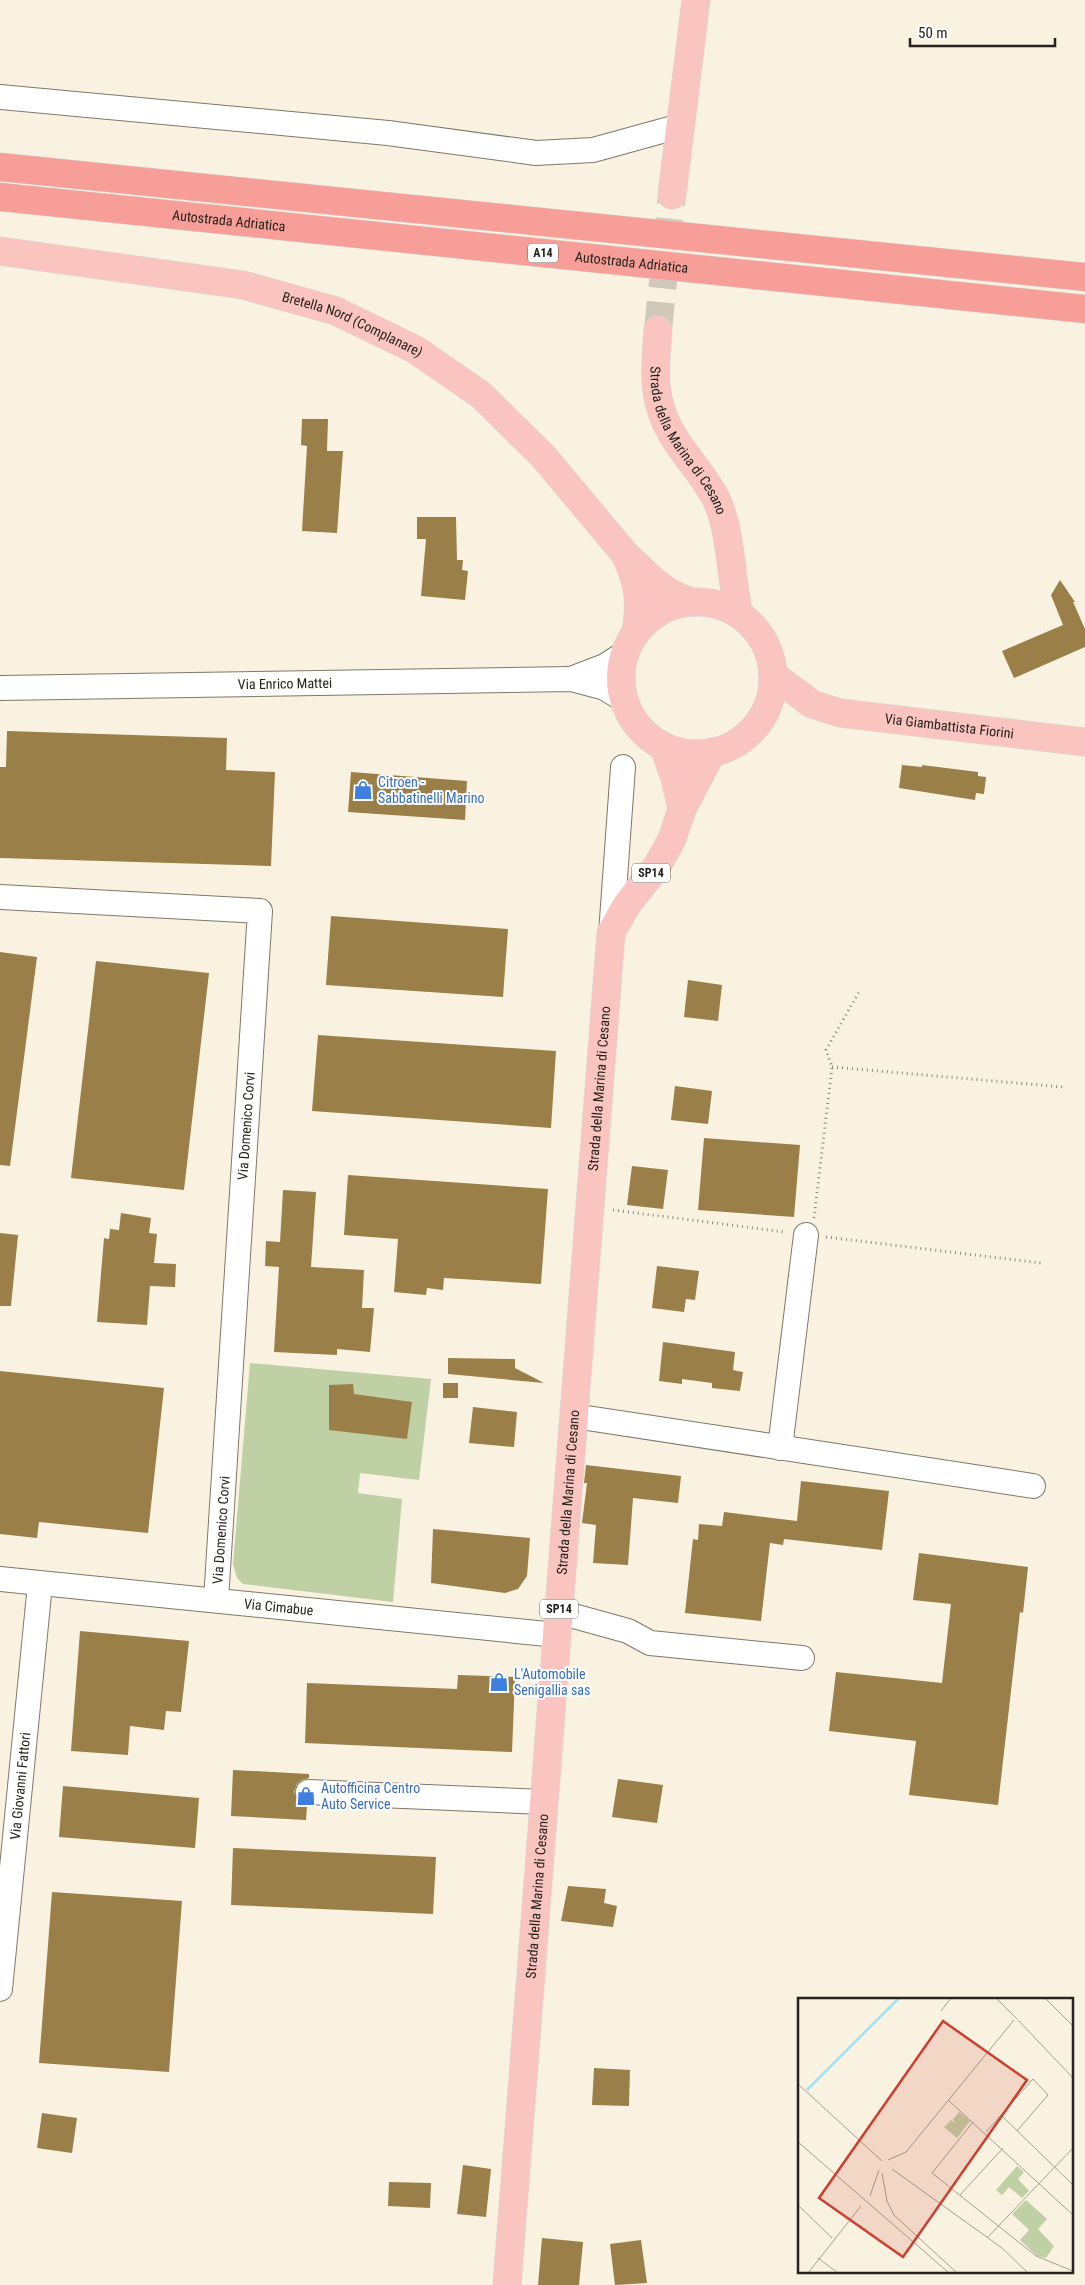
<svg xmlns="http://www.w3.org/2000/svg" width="1085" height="2285" font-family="'Roboto Condensed',sans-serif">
  <rect width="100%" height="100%" fill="#faf2e1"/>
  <path fill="#bed0a4" d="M250 1363 431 1379 419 1480 360 1473 358 1493 402 1499 393 1602 243 1584 237 1578 233 1564Z"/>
  <path fill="#9a7f48" d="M302 419H328L327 451H343L337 533 302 531 307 446 301 445Z
    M417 517H456L457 560H463L462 570 468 571 465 600 421 596 426 539H417Z
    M1060 580 1075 602H1073L1085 629V647L1014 678 1002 651 1063 625 1051 595Z
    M7 731 227 738 226 770 275 772 271 866 0 858V767H6Z
    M902 765 922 767V765L978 772V776L986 777 984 794 976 793 975 800 899 788Z
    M351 772 467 781 465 820 348 812Z
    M331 916 508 929 503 997 326 985Z
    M0 952 37 957 10 1166 0 1165Z
    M96 961 209 973 184 1190 71 1178Z
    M688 980 722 985 718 1021 684 1017Z
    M318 1035 556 1051 551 1128 312 1111Z
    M675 1086 712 1091 708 1124 671 1120Z
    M704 1138 800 1145 794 1217 698 1210Z
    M632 1166 668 1170 663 1209 627 1205Z
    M348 1175 548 1189 541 1284 444 1278 443 1290 427 1288 426 1295 394 1292 398 1239 344 1235Z
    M283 1190 316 1192 311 1267 364 1270 362 1308H374L370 1352 337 1349V1355L274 1352 279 1267 265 1266 266 1241 280 1242Z
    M121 1213 151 1218 149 1233 157 1234 154 1263 176 1264 175 1287 150 1286 147 1325 97 1322 104 1238 109 1239 110 1229 119 1230Z
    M0 1233 18 1235 11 1306H0Z
    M657 1266 699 1271 695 1300 686 1299 684 1312 652 1308Z
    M663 1342 735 1352 733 1370 743 1372 740 1391 712 1388V1383L682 1379V1384L659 1381Z
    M448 1358 515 1359V1368L544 1383 448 1374Z
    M0 1371 164 1388 148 1533 39 1522 37 1538 0 1534Z
    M443 1383H458V1398H443Z
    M353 1384 354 1394 412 1402 407 1439 329 1430V1385Z
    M473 1407 517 1412 514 1447 469 1443Z
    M586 1465 681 1476 678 1503 633 1498 628 1565 593 1563 596 1525 582 1523 587 1483H584Z
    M801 1481 889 1491 882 1550 784 1539 783 1545 770 1543 761 1621 685 1613 693 1539 698 1540 699 1524 722 1526 724 1512 797 1521Z
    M433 1529 530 1538 527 1576 518 1589 505 1593 431 1583Z
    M919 1553 1028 1567 1023 1613 1020 1612 998 1805 909 1795 916 1741 829 1731 836 1672 942 1683 951 1604 913 1600Z
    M80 1631 189 1641 181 1712 166 1711 164 1730 130 1726 128 1755 71 1751Z
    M458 1675 515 1677 512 1752 305 1743 307 1683 457 1689Z
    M233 1770 309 1774V1778L302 1780 297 1784 294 1792 300 1803 307 1806 306 1820 231 1816Z
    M618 1779 663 1785 657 1823 612 1817Z
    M63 1786 199 1798 195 1848 59 1837Z
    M233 1848 436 1857 433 1914 231 1905Z
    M568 1886 606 1889 604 1903 617 1906 613 1927 561 1921Z
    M52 1892 182 1901 169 2072 39 2063Z
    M594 2068 630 2070 629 2106 592 2105Z
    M42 2113 77 2118 72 2153 37 2148Z
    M463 2165 491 2169 486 2217 457 2214Z
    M389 2182 431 2183 430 2208 388 2206Z
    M542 2238 583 2242 579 2285H538Z
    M641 2240 647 2283 615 2285 610 2244Z"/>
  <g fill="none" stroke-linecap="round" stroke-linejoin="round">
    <path stroke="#d0c9ba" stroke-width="28" stroke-dasharray="28 14" stroke-linecap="butt" d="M658 330 672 195"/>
    <g stroke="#7f7768" stroke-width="26">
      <g id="minor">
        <path d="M0 97 388 133 536 153 593 150 680 126"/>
        <path d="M571 679 605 666 625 653"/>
        <path id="s1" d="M0 688 571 679 605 688 624 700"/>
        <path d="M0 897 260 911 216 1600"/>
        <path d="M611 933 623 767"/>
        <path d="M574 1416 1033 1486"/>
        <path d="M780 1448 806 1235"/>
        <path id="s2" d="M0 1579 557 1635"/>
        <path d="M559 1612 628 1631 650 1643 802 1658"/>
        <path d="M308 1792 544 1802"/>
        <path id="s3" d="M0 1989 40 1584"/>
      </g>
    </g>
    <g stroke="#d8d7d6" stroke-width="29">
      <g id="major">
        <path d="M672 195 696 0"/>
        <path id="s4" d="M0 251 243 285 336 311 416 350 481 395 543 456 625 554 656 583 670 593 690 602"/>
        <path id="s5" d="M658 330C655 369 651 399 672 434 686 458 705 476 717 501 731 531 731 580 739 614"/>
        <path d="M627 558C639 586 641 601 636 632"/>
        <circle cx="697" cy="678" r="76"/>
        <path id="s6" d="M773 675 812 704 840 713 1085 742"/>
        <path d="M664 747 675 778 682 809"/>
        <path id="s7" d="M507 2285 611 933 626 906 657 866 672 839 682 809 712 752"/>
      </g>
    </g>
    <g stroke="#d8d7d6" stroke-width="29">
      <g id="highway">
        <path d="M0 167 1085 277"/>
        <path id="s8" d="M0 197 1085 309"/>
      </g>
    </g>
    <path stroke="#8e887d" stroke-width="3" stroke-dasharray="1 4" stroke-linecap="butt" d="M832 1067 1063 1087
      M613 1210 785 1232
      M814 1218 832 1067 826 1050 859 992
      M826 1237 1041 1263"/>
    <use href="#minor" stroke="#fff" stroke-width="24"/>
    <use href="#major" stroke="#fac5c1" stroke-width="28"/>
    <use href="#highway" stroke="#f69e97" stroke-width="28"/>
  </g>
  <defs>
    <g id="shop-bare" transform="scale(1.5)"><path d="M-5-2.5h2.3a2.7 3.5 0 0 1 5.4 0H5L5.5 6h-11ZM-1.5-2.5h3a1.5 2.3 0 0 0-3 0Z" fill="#3f7fe0" stroke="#fff" stroke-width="2.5" paint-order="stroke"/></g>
  </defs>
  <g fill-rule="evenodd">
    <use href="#shop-bare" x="363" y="790"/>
    <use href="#shop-bare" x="499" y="1682"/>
    <use href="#shop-bare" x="306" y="1796"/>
  </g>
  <g text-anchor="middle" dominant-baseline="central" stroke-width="4" stroke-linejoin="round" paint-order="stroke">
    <g fill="#fff" stroke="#676560" stroke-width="1">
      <rect x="528" y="243.5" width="30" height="19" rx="4"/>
      <rect x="632" y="863.5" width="38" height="19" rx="4"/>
      <rect x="540" y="1599.5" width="38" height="19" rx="4"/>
    </g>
    <g font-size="12" font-weight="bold" fill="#26231c">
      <text x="543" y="253">A14</text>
      <text x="651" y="873">SP14</text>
      <text x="559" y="1609">SP14</text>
    </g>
    <g font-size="14" fill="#26231c" stroke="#fff">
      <text stroke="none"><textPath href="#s8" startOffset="230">Autostrada Adriatica</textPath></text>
      <text stroke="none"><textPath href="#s8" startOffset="635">Autostrada Adriatica</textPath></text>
      <text stroke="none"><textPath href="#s4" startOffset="362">Bretella Nord (Complanare)</textPath></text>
      <text stroke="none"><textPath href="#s5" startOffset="119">Strada della Marina di Cesano</textPath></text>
      <text stroke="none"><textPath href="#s1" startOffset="285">Via Enrico Mattei</textPath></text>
      <text stroke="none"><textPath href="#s6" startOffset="188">Via Giambattista Fiorini</textPath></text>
      <text stroke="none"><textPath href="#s7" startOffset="1200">Strada della Marina di Cesano</textPath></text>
      <text transform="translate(246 1126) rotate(-86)">Via Domenico Corvi</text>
      <text stroke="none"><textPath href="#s7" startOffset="795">Strada della Marina di Cesano</textPath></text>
      <text transform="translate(221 1530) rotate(-86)">Via Domenico Corvi</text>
      <text stroke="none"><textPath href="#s2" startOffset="280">Via Cimabue</textPath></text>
      <text stroke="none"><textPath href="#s3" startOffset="204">Via Giovanni Fattori</textPath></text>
      <text stroke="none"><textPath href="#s7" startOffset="390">Strada della Marina di Cesano</textPath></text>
    </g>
    <g font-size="14" fill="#366cbe" stroke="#fff" text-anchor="start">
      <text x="378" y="782">Citroen -<tspan x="378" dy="16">Sabbatinelli Marino</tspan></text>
      <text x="514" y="1674">L'Automobile<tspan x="514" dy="16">Senigallia sas</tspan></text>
      <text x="321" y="1788">Autofficina Centro<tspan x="321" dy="16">Auto Service</tspan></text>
    </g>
  </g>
  <g transform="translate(798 1998)">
    <rect width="275" height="275" fill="#faf2e1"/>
    <path d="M161 114 172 123 159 140 146 129 153 122 157 125 155 121ZM219 168 226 174 220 181 231 193 224 200 211 189 204 197 198 192ZM228 202 249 221 240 231 256 248 248 260 239 258 222 242 231 232 214 216Z" fill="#bed0a4"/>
    <path fill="none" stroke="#99e3fb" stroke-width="2.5" d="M9 92 101 0"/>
    <path fill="none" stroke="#a59f92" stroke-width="1" d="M198 0 219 21M247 0 275 28M143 13 153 0M220 22 275 80M0 86 84 163M150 102 275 217M203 117 275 187M175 124 134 175 238 258 275 273M188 134 235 81 250 97 219 133M0 144 151 275M90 162 108 154 216 22M94 171 204 250 230 275M84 175 89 203 96 217 159 275M162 197 205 150M72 198 81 172M0 207 34 240M189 240 275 150M20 260 40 275M10 275 63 208"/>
    <path fill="#cc3f30" fill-opacity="0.15" stroke="#cc3f30" stroke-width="2.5" d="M145 23 229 82 105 259 21 200Z"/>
    <rect width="275" height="275" fill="none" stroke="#26231c" stroke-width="2.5"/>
  </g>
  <path d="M910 38v8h145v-8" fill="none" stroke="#26231c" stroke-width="2.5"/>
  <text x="918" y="38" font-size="15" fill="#26231c" stroke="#ffffff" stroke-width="4" paint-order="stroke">50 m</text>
</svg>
